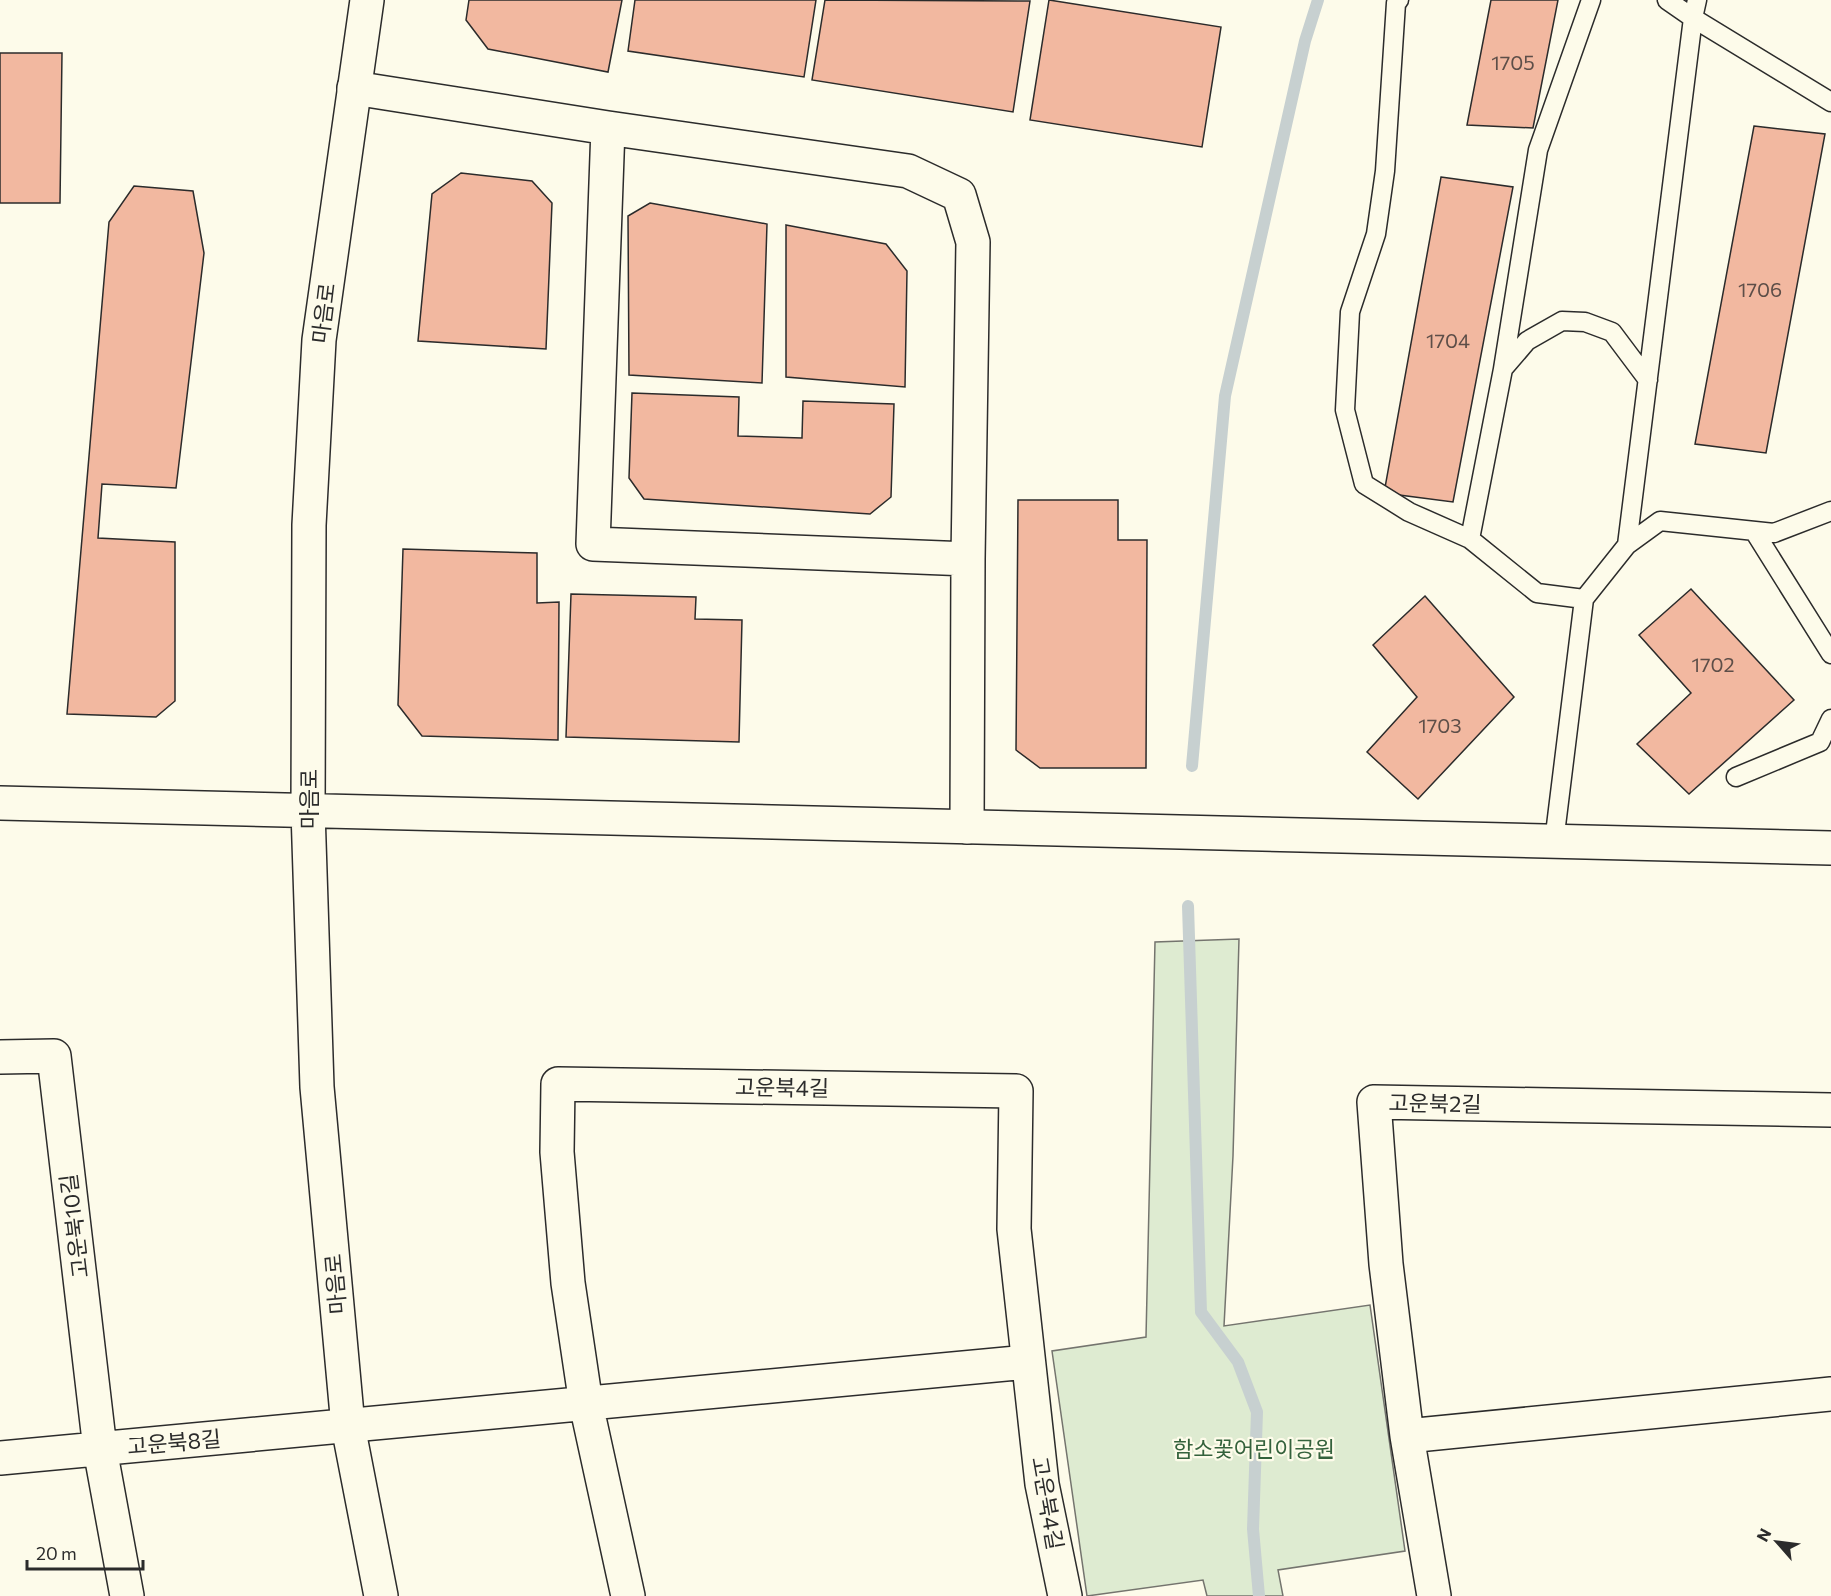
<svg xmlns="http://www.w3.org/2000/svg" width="1831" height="1596" font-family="Commissioner,'Noto Sans KR',sans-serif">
  <rect width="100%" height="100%" fill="#fdfbea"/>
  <path fill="#deebd1" stroke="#74746e" stroke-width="1.5" d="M1239 939 1233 1156 1224 1326 1370 1305 1405 1551 1278 1570 1283 1596H1207L1203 1580 1087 1596 1052 1351 1146 1337 1155 942Z"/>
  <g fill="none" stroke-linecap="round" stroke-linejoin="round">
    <path stroke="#c7d0d0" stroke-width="12" d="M1192 766 1225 396 1305 41 1318 0
      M1188 906 1201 1312 1238 1362 1257 1412 1253 1529 1259 1596"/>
  </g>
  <path fill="#f2b8a0" stroke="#2b2b2b" stroke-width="1.5" d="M469 0H622L608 72 488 49 466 20Z
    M635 0H816L804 77 628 51Z
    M825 0 1030 1 1013 112 812 80Z
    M1049 0 1221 27 1202 147 1030 120Z
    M1491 0H1558L1533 128 1467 125Z
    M0 53H62L60 203H0Z
    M1754 126 1825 134 1766 453 1695 444Z
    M461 173 532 181 552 203 546 349 418 341 432 194Z
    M1441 177 1513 187 1453 502 1384 493Z
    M134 186 193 191 204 253 176 488 102 484 98 538 175 542V701L156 717 67 714 109 222Z
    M650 203 767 224 762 383 629 375 628 216Z
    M786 225 886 244 907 271 905 387 786 377Z
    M632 393 739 397 738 436 802 438 803 401 894 404 891 497 870 514 644 499 629 478Z
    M1018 500H1118V540H1147L1146 768H1040L1016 750Z
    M403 549 537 553V603L559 602 558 740 422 736 398 705Z
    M1691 589 1794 700 1689 794 1637 744 1691 693 1639 635Z
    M571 594 696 597 695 619 742 620 739 742 566 737Z
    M1425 596 1514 697 1418 799 1367 752 1417 697 1373 645Z"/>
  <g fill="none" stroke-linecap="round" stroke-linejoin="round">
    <g stroke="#2b2b2b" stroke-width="21">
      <path id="lane" d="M1399 0 1396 3 1385 171 1376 234 1350 312 1345 410 1364 484 1409 512 1470 539 1537 593 1584 599 1627 545 1660 521 1774 533 1831 511
        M1667 0 1693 18 1831 102
        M1503 369 1538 150 1591 0
        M1754 531 1831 654
        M1470 539 1503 369 1527 341 1562 321 1585 322 1612 332 1648 380
        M1627 545 1693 18 1697 0
        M1736 777 1820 742 1831 719
        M1554 842 1584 599"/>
    </g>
    <g stroke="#2b2b2b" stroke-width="36">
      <path id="street" d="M354 88 608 128 908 171 959 195 973 242 968 559 967 827
        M608 128 593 544 968 559
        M0 1057 54 1056 100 1449 127 1596
        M1407 1436 1831 1394
        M0 1458 1028 1362
        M628 1596 586 1404 568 1283 557 1152 558 1084 1016 1091 1014 1229 1042 1484 1065 1596
        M1434 1596 1407 1436 1386 1264 1374 1102 1831 1110"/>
    </g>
    <g stroke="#2b2b2b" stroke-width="36">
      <path id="secondary" d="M367 0 319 340 309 525 308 811 317 1087 348 1426 381 1596
        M0 803 1831 848"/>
    </g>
    <use href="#lane" stroke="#fdfbea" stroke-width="18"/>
    <use href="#street" stroke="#fdfbea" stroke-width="33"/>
    <use href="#secondary" stroke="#fdfbea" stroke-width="33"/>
  </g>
  <g text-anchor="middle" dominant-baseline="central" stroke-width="4.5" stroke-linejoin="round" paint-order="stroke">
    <g font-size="20" fill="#5d4e48">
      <text x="1513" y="62">1705</text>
      <text x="1760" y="289">1706</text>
      <text x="1448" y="340">1704</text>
      <text x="1713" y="664">1702</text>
      <text x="1440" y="725">1703</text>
    </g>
    <g font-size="22" fill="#2b2b2b" stroke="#fdfbea">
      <text transform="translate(323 313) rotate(-83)">마음로</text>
      <text transform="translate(308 799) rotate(-90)">마음로</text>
      <text transform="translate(782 1087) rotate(1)">고운북4길</text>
      <text transform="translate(1435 1103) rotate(1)">고운북2길</text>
      <text transform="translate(74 1226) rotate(-97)">고운북10길</text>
      <text transform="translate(335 1284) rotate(-95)">마음로</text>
      <text transform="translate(174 1442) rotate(-5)">고운북8길</text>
      <text transform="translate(1048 1503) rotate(80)">고운북4길</text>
    </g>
    <g font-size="22" fill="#34623c" stroke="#fdfbea">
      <text x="1254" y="1448">함소꽃어린이공원</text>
    </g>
  </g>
  <g transform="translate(1777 1542) rotate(298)" stroke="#fdfbea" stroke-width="4.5" paint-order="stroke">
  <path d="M0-4.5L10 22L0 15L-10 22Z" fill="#2b2b2b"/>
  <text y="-9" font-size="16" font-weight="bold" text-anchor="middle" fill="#2b2b2b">N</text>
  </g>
  <path d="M27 1560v9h116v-9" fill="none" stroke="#2b2b2b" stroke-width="3"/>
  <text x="36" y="1560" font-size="18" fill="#2b2b2b" stroke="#fdfbea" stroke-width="4.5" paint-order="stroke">20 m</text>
</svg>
